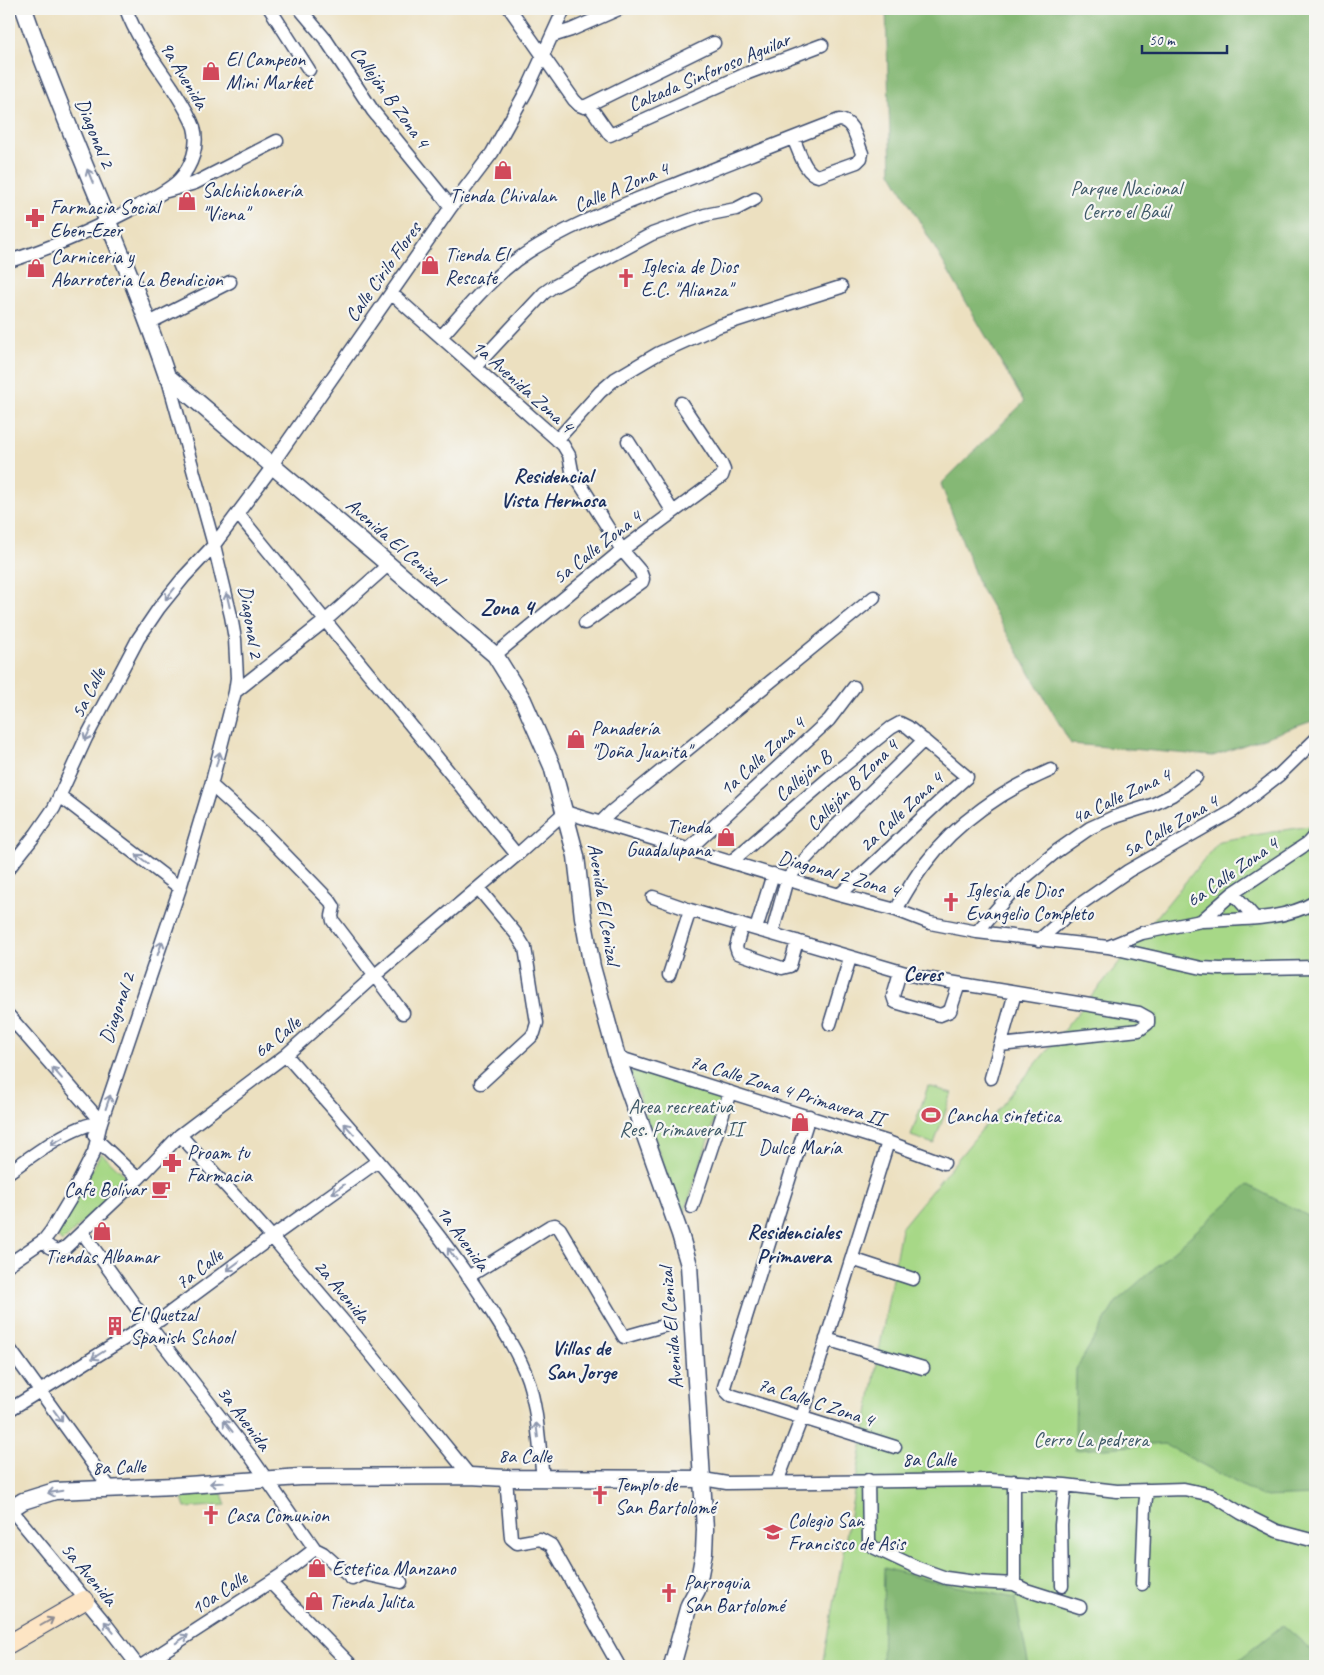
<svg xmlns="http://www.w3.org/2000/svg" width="1324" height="1675" font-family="Caveat,sans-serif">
  <rect width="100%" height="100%" fill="#f6f6f2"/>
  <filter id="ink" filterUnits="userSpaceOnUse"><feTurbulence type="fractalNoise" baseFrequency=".02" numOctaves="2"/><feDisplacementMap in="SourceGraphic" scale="10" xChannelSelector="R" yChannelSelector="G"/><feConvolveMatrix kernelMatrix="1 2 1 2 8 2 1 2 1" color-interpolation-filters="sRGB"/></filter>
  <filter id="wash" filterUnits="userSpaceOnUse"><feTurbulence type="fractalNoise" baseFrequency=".0096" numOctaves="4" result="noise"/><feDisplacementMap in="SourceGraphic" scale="20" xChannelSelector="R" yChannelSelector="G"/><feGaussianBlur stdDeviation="1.12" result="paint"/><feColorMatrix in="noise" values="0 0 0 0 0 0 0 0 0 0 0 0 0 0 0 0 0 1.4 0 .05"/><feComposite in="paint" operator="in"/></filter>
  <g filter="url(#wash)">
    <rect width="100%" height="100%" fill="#ece0c0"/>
    <path fill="#a7d887" stroke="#618472" d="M1315 825V1666H823L901 1228 1219 841Z
      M629 1070 645 1073 722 1096 683 1218Z
      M928 1086 952 1093 934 1144 911 1136Z
      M101 1153 129 1179 62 1242 57 1236Z
      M179 1489 221 1491 226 1505 185 1508Z"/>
    <path fill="#85b874" stroke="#507469" d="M886 9H1315V720L1213 756 1071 744 979 585 941 484 1024 402 891 172Z
      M1248 1185 1308 1216 1315 1229V1495L1263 1497 1164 1444 1075 1450 1076 1369 1116 1302Z
      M884 1568 936 1582 1015 1598 1029 1666H882Z
      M1283 1625 1315 1653V1666H1231Z"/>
  </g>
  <g filter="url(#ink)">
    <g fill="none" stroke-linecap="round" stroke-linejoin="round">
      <g stroke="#3a4a6d" stroke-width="15">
        <path id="minor" d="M270 9 309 70
          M300 9 326 40 373 111 451 207
          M510 9 574 100 579 105 584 107 714 43
          M552 36 571 30 619 9
          M589 105 610 135 748 73 822 45
          M167 191 195 183 277 141
          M9 261C53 248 94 229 134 208 150 199 167 192 179 180 192 166 199 146 194 127 189 113 180 100 172 87 155 62 136 37 126 9
          M391 293 563 445 569 455 572 471 622 550 640 571 643 579 642 582 585 623
          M149 323 230 282
          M441 337C464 311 487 283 515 261 560 228 624 204 676 184 730 163 784 141 839 120 854 120 857 142 862 153L861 158 857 162 818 176C804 173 799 150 793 138
          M475 367 544 293 551 288 652 234 705 215 736 209 755 199
          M557 440 600 392 615 379 659 353 719 326 841 287
          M628 441 673 512
          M238 514 517 855
          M495 655 622 550 722 476 724 470 721 463 681 403
          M235 692 326 620 388 565
          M211 785 263 832 330 901 334 907 332 916 333 921 403 1013
          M60 796 180 888
          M600 823 611 812 874 597
          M689 849 829 720 854 687
          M732 861 836 772 891 728 900 723 908 727 967 777C923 815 883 857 839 895
          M9 868 36 834 54 808 86 738 138 639 159 608 184 577 214 545 273 466 277 457 451 207 492 153 527 90 564 9
          M478 888 517 935 525 948 537 1023 534 1033 531 1037 481 1083
          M1233 893 1255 918
          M653 897 690 910 919 977 1139 1013 1148 1018V1023L1139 1030 1000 1045
          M896 910C905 894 914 878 925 864 956 822 1004 790 1051 770
          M1201 921C1237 919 1284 921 1315 902
          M742 925 736 947 738 953 782 968 790 966 797 941
          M756 929 773 874
          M977 932 1022 880 1057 851 1090 828 1114 817 1152 805 1172 795 1196 777
          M772 934 787 879 835 827 924 740
          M1039 940 1079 905 1128 871 1233 811 1279 775 1315 740
          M1108 947 1142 933 1201 921 1233 893 1308 843 1315 835
          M900 972 893 996 895 1002 940 1015 950 1011 959 984
          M669 975 690 910
          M9 1016 101 1122
          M830 1024 850 958
          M286 1055C355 1134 427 1212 484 1300 499 1323 520 1355 528 1380 538 1411 539 1446 543 1478
          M617 1057 888 1142 944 1163
          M991 1078 1015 993
          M809 1116 724 1387 726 1391 730 1395 895 1447
          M94 1135 98 1141 138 1179
          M180 1135 272 1237 356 1336 470 1476
          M9 1172C34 1154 71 1126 101 1122
          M692 1207 730 1092
          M82 1232 148 1324 251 1457 315 1549 323 1553 352 1579 364 1574 401 1582
          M44 1240 49 1247 58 1251 66 1247 138 1179 180 1135 286 1055 374 976 517 855 565 812 839 895 896 910 930 923 977 932 1108 947 1202 968 1220 969 1315 967
          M852 1259 913 1279
          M9 1264 44 1240 51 1231 69 1201 94 1152 101 1122 180 888 211 785 235 692 237 678 235 639 231 616 214 545 167 376
          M468 1277 550 1226 555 1225 560 1229 624 1337 670 1324
          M826 1339 923 1368
          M9 1348 110 1488
          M9 1410 148 1324 160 1320 272 1237 378 1161
          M506 1478 511 1538 517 1543 540 1539 551 1545 619 1666
          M703 1479 727 1483 989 1480 1065 1485 1117 1491 1184 1489 1212 1495 1241 1513 1277 1531 1315 1541
          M868 1480 869 1539V1542L873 1547 918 1568 946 1578 975 1582 1014 1584 1026 1590 1080 1607
          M1014 1481V1584
          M777 1482 802 1417 888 1142
          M9 1507 105 1623 138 1666
          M270 1582 352 1666
          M1142 1584 1145 1506 1147 1490
          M1062 1586 1061 1525 1065 1485
          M141 1666 281 1575 315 1549"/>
      </g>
      <g stroke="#3a4a6d" stroke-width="19">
        <path id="tertiary" d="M24 9C67 133 125 252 167 376L495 655 523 700 552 766 576 856 583 917 592 967 617 1057 680 1234 689 1265 705 1529 704 1552 697 1590 689 1605 672 1666
          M9 1510 23 1501 55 1491 174 1486 300 1477 470 1476 506 1478 703 1479"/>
      </g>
      <g stroke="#3a4a6d" stroke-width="20">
        <path id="secondary" d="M9 1644 85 1600"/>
      </g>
      <use href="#minor" stroke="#fff" stroke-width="12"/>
      <use href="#tertiary" stroke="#fff" stroke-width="16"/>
      <use href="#secondary" stroke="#fde5c4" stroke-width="18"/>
    </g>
    <defs><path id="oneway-shaft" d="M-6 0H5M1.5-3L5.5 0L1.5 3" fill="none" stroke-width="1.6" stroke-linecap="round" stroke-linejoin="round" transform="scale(1.25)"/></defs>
    <g stroke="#8d97ae">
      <use href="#oneway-shaft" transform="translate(90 176) rotate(-112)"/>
      <use href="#oneway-shaft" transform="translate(170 594) rotate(129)"/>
      <use href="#oneway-shaft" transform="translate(228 600) rotate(-103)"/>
      <use href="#oneway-shaft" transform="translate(88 734) rotate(116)"/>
      <use href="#oneway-shaft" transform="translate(218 759) rotate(-75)"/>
      <use href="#oneway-shaft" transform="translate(142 859) rotate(-143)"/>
      <use href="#oneway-shaft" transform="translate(160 948) rotate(-71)"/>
      <use href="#oneway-shaft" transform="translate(57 1073) rotate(-131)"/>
      <use href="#oneway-shaft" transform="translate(108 1102) rotate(-71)"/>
      <use href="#oneway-shaft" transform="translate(349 1129) rotate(-131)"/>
      <use href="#oneway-shaft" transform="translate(57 1141) rotate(151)"/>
      <use href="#oneway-shaft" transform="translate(338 1189) rotate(144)"/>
      <use href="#oneway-shaft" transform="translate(452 1254) rotate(-127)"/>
      <use href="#oneway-shaft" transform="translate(233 1266) rotate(143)"/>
      <use href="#oneway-shaft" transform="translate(98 1355) rotate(148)"/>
      <use href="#oneway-shaft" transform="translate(58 1416) rotate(54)"/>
      <use href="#oneway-shaft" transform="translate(228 1426) rotate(-128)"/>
      <use href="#oneway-shaft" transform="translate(537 1430) rotate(-97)"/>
      <use href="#oneway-shaft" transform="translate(217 1483) rotate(176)"/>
      <use href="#oneway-shaft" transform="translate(55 1492) rotate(170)"/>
      <use href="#oneway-shaft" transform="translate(109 1627) rotate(-129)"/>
      <use href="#oneway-shaft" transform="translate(182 1639) rotate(-33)"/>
    </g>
    <use stroke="#8c8a91" href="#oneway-shaft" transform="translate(47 1622) rotate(-30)"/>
  </g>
  <defs>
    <g id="shop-bare" transform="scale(1.5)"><path d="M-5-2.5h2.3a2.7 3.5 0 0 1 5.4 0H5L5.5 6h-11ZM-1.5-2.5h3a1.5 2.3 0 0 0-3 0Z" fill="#d1495b" stroke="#f6f6f2" stroke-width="2.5" paint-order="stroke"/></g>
    <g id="pharmacy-bare" transform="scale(1.5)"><path d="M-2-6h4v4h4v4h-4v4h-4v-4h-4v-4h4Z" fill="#d1495b" stroke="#f6f6f2" stroke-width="2.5" paint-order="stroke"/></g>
    <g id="church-bare" transform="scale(1.5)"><path d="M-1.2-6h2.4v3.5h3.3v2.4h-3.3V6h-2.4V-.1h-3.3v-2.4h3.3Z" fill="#d1495b" stroke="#f6f6f2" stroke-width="2.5" paint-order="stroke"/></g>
    <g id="stadium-bare" transform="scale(1.5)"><path d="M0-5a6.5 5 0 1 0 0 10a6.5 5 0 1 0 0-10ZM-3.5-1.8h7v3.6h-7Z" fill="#d1495b" stroke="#f6f6f2" stroke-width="2.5" paint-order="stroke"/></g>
    <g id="cafe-bare" transform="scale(1.5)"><path d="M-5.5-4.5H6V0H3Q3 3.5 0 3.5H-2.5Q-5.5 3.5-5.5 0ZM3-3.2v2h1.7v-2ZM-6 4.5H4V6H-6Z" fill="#d1495b" stroke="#f6f6f2" stroke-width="2.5" paint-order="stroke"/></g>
    <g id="building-bare" transform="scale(1.5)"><path d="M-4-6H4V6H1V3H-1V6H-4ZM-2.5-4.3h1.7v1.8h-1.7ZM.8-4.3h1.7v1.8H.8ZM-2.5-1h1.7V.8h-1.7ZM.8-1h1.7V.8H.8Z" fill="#d1495b" stroke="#f6f6f2" stroke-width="2.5" paint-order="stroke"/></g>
    <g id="school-bare" transform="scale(1.5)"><path d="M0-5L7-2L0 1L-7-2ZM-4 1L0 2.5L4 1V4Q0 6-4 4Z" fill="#d1495b" stroke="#f6f6f2" stroke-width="2.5" paint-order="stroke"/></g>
  </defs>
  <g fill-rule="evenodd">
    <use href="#shop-bare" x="211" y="71"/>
    <use href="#shop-bare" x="503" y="170"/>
    <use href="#shop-bare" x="187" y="201"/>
    <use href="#pharmacy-bare" x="35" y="218"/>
    <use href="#shop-bare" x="430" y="265"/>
    <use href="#shop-bare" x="36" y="268"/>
    <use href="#church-bare" x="626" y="278"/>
    <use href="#shop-bare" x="576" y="739"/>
    <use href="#shop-bare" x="726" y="837"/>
    <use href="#church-bare" x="951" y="902"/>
    <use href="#stadium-bare" x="931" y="1115"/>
    <use href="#shop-bare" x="800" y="1122"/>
    <use href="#pharmacy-bare" x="172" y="1163"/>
    <use href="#cafe-bare" x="161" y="1189"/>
    <use href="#shop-bare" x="102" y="1231"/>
    <use href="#building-bare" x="115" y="1326"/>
    <use href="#church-bare" x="600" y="1495"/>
    <use href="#church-bare" x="211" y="1515"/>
    <use href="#school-bare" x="773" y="1532"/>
    <use href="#shop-bare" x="317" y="1568"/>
    <use href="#church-bare" x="669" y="1593"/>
    <use href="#shop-bare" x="314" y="1601"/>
  </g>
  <g text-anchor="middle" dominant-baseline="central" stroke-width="4.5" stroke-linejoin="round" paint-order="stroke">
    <g font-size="20" fill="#1b2f5e" stroke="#f6f6f2" text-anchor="start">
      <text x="226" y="59">El Campeon<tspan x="226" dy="23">Mini Market</tspan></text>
      <text x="202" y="190">Salchichonería<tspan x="202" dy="23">"Viena"</tspan></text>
      <text x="503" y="195" text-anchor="middle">Tienda Chivalan</text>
      <text x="50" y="207">Farmacia Social<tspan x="50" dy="23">Eben-Ezer</tspan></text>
      <text x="445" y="254">Tienda El<tspan x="445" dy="23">Rescate</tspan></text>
      <text x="51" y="256">Carniceria y<tspan x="51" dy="23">Abarroteria La Bendicion</tspan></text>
      <text x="641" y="266">Iglesia de Dios<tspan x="641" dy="23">E.C. "Alianza"</tspan></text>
      <text x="591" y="728">Panadería<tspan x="591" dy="23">"Doña Juanita"</tspan></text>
      <text x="711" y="826" text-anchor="end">Tienda<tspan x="711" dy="23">Guadalupana</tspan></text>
      <text x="966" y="890">Iglesia de Dios<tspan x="966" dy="23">Evangelio Completo</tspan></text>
      <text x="946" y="1115">Cancha sintetica</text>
      <text x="800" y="1147" text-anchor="middle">Dulce María</text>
      <text x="187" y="1152">Proam tu<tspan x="187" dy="23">Farmacia</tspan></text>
      <text x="146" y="1189" text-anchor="end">Cafe Bolívar</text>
      <text x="102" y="1256" text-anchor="middle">Tiendas Albamar</text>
      <text x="130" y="1314">El Quetzal<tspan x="130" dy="23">Spanish School</tspan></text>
      <text x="615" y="1484">Templo de<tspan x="615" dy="23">San Bartolomé</tspan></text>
      <text x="226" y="1515">Casa Comunion</text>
      <text x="788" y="1520">Colegio San<tspan x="788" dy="23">Francisco de Asis</tspan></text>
      <text x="332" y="1568">Estetica Manzano</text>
      <text x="684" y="1582">Parroquia<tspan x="684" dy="23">San Bartolomé</tspan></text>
      <text x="329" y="1601">Tienda Julita</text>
    </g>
    <g font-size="20" fill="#1b2f5e" stroke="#f6f6f2">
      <text transform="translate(709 72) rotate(-23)">Calzada Sinforoso Aguilar</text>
      <text transform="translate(184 75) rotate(59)">9a Avenida</text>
      <text transform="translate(390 97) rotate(54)">Callejón B Zona 4</text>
      <text transform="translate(95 133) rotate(68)">Diagonal 2</text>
      <text transform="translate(621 187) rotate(-23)">Calle A Zona 4</text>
      <text transform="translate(383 272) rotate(-55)">Calle Cirilo Flores</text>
      <text transform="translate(523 386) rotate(42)">1a Avenida Zona 4</text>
      <text transform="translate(395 542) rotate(41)">Avenida El Cenizal</text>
      <text transform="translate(597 547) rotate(-38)">5a Calle Zona 4</text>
      <text transform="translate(251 622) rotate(81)">Diagonal 2</text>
      <text transform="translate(88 693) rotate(-63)">5a Calle</text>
      <text transform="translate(762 756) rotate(-42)">1a Calle Zona 4</text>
      <text transform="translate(803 776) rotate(-40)">Callejón B</text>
      <text transform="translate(852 785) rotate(-45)">Callejón B Zona 4</text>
      <text transform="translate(1121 796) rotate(-25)">4a Calle Zona 4</text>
      <text transform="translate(901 812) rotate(-43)">2a Calle Zona 4</text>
      <text transform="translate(1170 826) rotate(-30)">5a Calle Zona 4</text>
      <text transform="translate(1232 872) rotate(-35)">6a Calle Zona 4</text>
      <text transform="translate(839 874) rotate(16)">Diagonal 2 Zona 4</text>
      <text transform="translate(604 904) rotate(81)">Avenida El Cenizal</text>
      <text transform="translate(117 1008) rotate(-71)">Diagonal 2</text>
      <text transform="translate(277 1037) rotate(-39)">6a Calle</text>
      <text transform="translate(787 1090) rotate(17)">7a Calle Zona 4 Primavera II</text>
      <text transform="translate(463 1238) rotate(54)">1a Avenida</text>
      <text transform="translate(199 1269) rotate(-37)">7a Calle</text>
      <text transform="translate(342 1291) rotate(50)">2a Avenida</text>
      <text transform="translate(671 1328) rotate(-95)">Avenida El Cenizal</text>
      <text transform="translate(816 1402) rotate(18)">7a Calle C Zona 4</text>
      <text transform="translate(244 1418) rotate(53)">3a Avenida</text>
      <text transform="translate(525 1456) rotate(1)">8a Calle</text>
      <text x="929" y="1459">8a Calle</text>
      <text transform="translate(119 1467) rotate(-2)">8a Calle</text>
      <text transform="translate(89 1574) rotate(50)">5a Avenida</text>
      <text transform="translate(219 1593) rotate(-33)">10a Calle</text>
    </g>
    <g font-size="20" fill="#3e5968" stroke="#f6f6f2">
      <text x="1126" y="188">Parque Nacional<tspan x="1126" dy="23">Cerro el Baúl</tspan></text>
      <text x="681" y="1106">Area recreativa<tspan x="681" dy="23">Res. Primavera II</tspan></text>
      <text x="1091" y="1439">Cerro La pedrera</text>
    </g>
    <g font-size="21" font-weight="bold" fill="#1b2f5e" stroke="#f6f6f2">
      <text x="553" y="476">Residencial<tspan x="553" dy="24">Vista Hermosa</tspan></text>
      <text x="923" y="974">Ceres</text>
      <text x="794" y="1232">Residenciales<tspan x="794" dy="24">Primavera</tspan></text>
      <text x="581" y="1348">Villas de<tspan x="581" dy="24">San Jorge</tspan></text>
    </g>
    <g font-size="22" font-weight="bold" fill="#1b2f5e" stroke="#f6f6f2">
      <text x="507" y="608">Zona 4</text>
    </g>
  </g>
  <rect width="1324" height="1675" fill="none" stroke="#f6f6f2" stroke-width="30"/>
  <path d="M1142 45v8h85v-8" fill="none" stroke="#1b2f5e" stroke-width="2.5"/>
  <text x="1149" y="45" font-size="15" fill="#1b2f5e" stroke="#f6f6f2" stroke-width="4" paint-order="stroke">50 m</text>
</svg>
